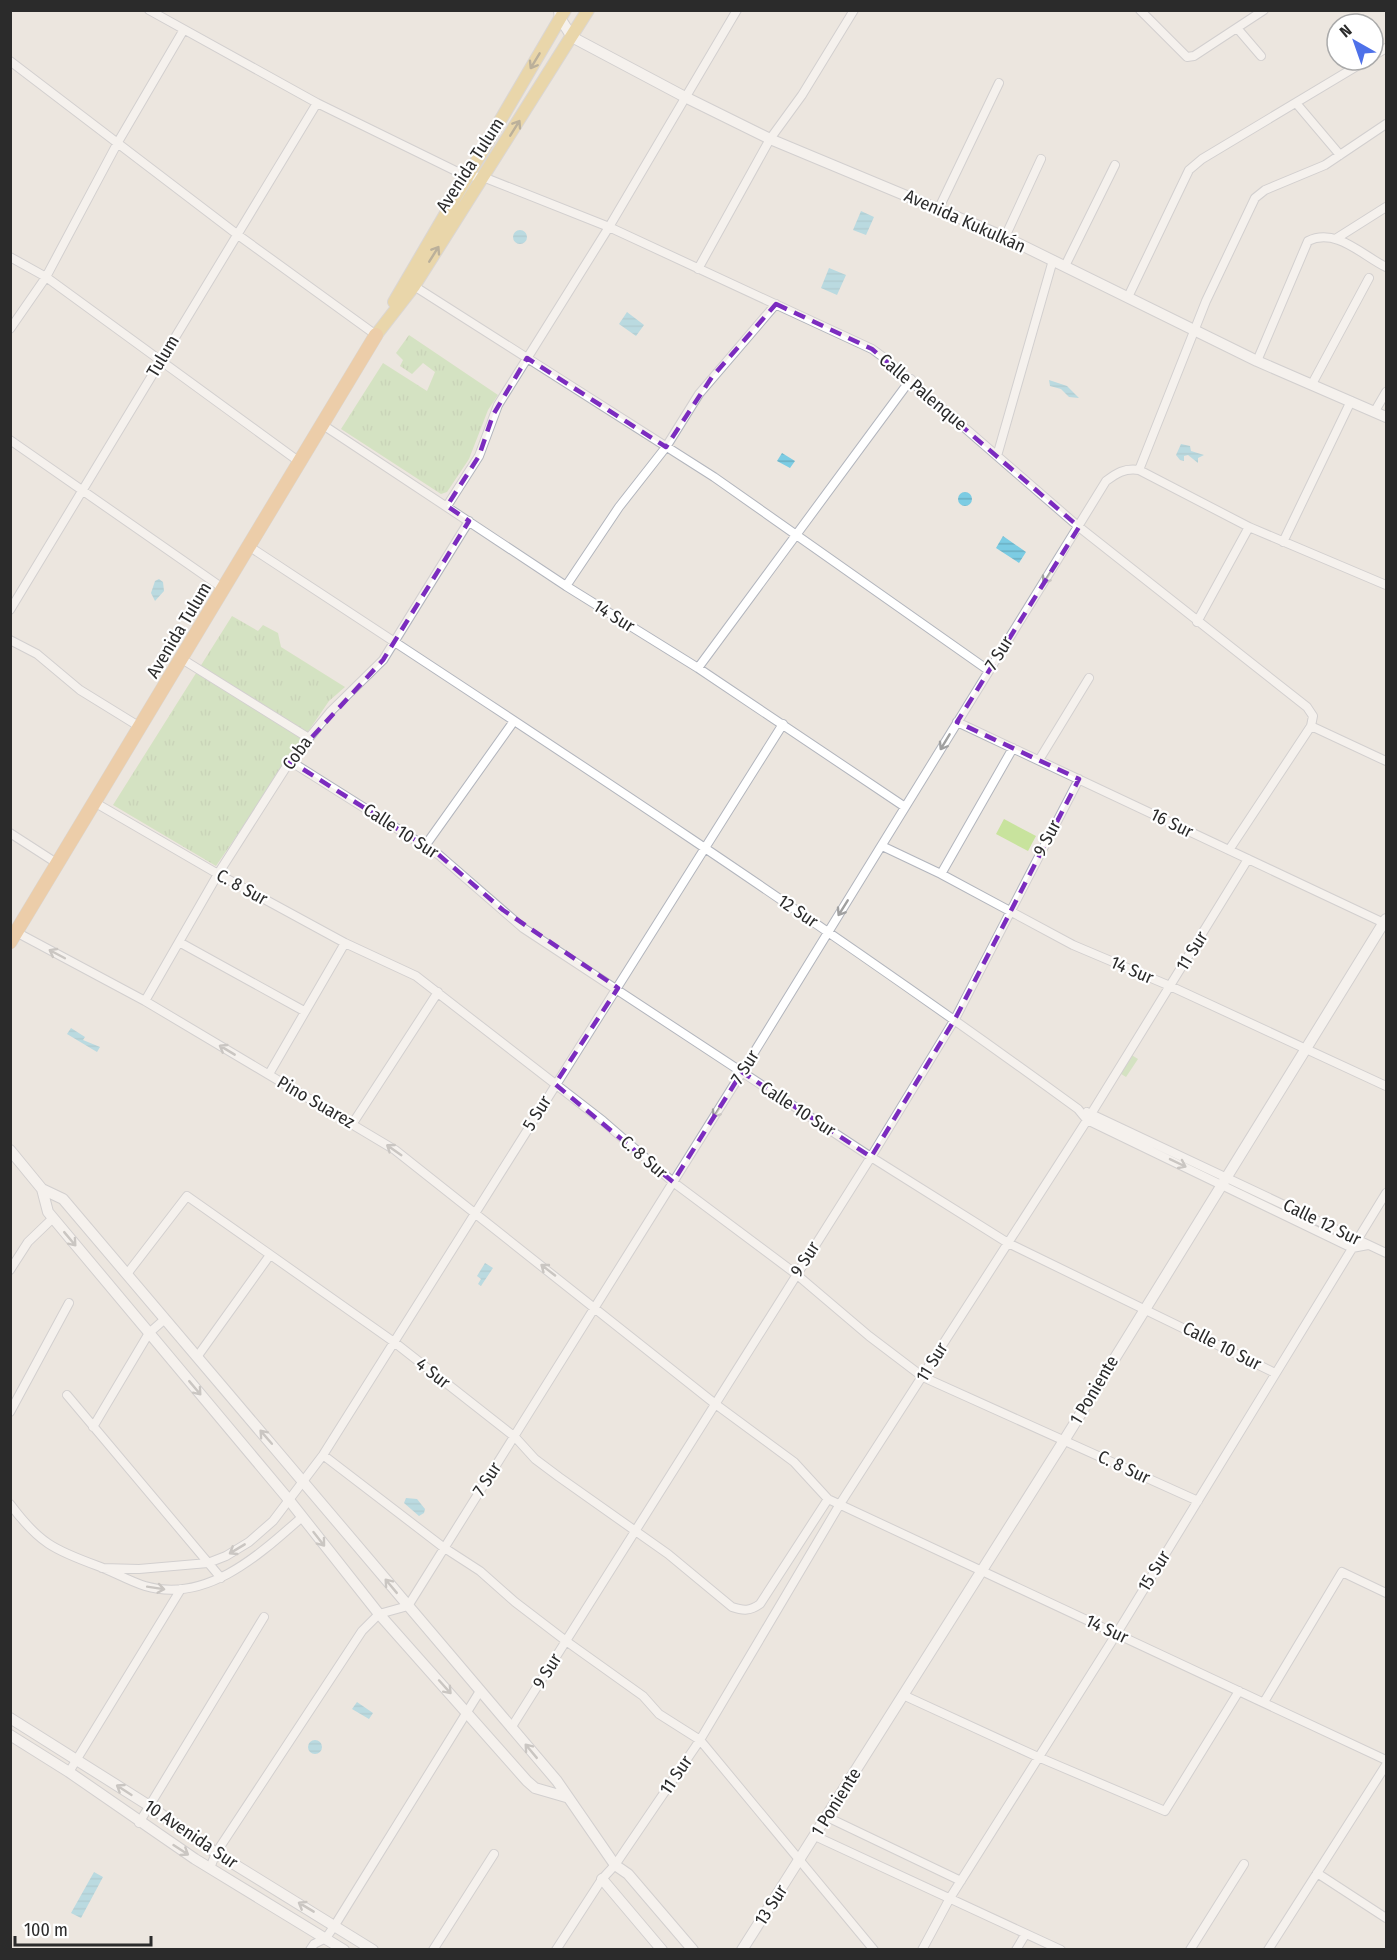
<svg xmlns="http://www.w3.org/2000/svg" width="1397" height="1960" font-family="'Fira Sans Condensed',sans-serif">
  <defs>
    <pattern id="grass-tufts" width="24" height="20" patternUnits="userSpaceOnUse" patternTransform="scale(1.5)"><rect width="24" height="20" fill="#b7dda1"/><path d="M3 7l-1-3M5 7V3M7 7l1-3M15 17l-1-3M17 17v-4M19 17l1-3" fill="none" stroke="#9ebe8b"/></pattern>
    <pattern id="water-rules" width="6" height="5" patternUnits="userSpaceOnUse" patternTransform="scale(1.5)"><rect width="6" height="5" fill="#7ccce3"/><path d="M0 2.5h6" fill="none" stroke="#6bafc3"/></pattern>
  </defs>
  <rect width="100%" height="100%" fill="#ece6df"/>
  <path fill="url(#grass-tufts)" d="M409 335 498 395 488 410 469 459 447 492 441 494 341 429 383 363 427 391 435 372 423 363 412 374 400 366 403 360 396 353Z
    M232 616 258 631 263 625 278 633 281 647 345 687 329 701 216 866 113 805Z
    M1130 1054 1138 1059 1126 1077 1118 1072Z"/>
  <path fill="#c8e39d" d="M1004 819 1036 836 1028 851 996 834Z"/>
  <path fill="url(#water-rules)" d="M861 211 874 217 866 235 853 230Z
    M513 237a7 7 0 1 1 14 0a7 7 0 1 1-14 0Z
    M829 268 846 275 837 295 821 288Z
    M627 312 644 325 636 336 619 324Z
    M1049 380 1067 386 1079 398 1069 397 1061 389 1050 386Z
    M1181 444 1190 446 1191 451 1204 455 1198 458V463L1188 455 1184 456V461L1180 460 1176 455Z
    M782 453 795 461 790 468 777 461Z
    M958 499a7 7 0 1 1 14 0a7 7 0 1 1-14 0Z
    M1003 536 1026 552 1019 563 996 548Z
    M159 579 163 582 164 591 155 601 151 593 155 581Z
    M71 1028 85 1037 83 1040 100 1047 97 1052 67 1034Z
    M485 1263 493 1268 481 1286 478 1284 481 1279 477 1276Z
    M406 1498 417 1499 425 1509 424 1513 419 1516 404 1503Z
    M357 1702 373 1713 369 1719 352 1709Z
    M308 1747a7 7 0 1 1 14 0a7 7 0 1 1-14 0Z
    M94 1872 103 1877 81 1918 71 1913Z"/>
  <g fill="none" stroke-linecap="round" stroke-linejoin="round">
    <g stroke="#b2b5bd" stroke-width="10">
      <path id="minor" d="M149 10 317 103 466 176 483 177 609 227 872 349 883 357 1079 527 1307 707 1313 716 1311 726 1229 850
        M1140 10 1187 57 1194 56 1264 10
        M1237 28 1261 56
        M1373 56 1386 48
        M10 61 238 235 376 335
        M1296 103 1340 155
        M939 208 999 83
        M1005 237 1041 159
        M1337 238 1386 207
        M10 257 46 277 301 463
        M1065 266 1115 165
        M698 269 770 139 802 95 854 10
        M414 286 714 477 988 670
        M1128 297 1189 170 1202 159 1367 60
        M10 329 46 277 118 142 183 31
        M1257 361 1308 241C1336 227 1363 256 1386 267
        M1312 384 1369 278
        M1375 411 1386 392
        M323 425 566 586 698 668 905 807
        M10 440 224 589
        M997 456 1053 260
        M1139 470 1206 301 1255 198 1265 190 1325 165 1386 124
        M447 506 479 456 498 405 609 227 737 10
        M1283 542 1351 401
        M250 547C529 730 808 912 1078 1109L1087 1120 1352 1248 1368 1245
        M566 586 619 507 666 447 699 394 776 304
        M10 610 317 103
        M1197 622 1249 527
        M10 640 37 654 80 690 140 727
        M182 659 307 737
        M698 668 911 379
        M957 722 1386 924
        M1311 726 1386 761
        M1039 760 1089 678
        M290 761 439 855 523 928 871 1157 1008 1243 1275 1373
        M94 802 218 874 345 943 416 976 603 1121 673 1182 796 1274 869 1336 923 1377 1198 1501
        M10 833 58 864
        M425 846 514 721
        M882 846 941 874 1073 945 1170 986 1386 1086
        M941 874 1013 748
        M16 932 145 1001 395 1150 714 1403 794 1462 828 1499 1386 1760
        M179 942 304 1011
        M145 1001 218 874 290 761 331 711 383 660 469 521
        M269 1074 345 943
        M1087 1112 1386 1253
        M353 1123 438 992
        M10 1270 28 1242 53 1218
        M127 1274 187 1196 394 1342 515 1437 535 1459 559 1477 668 1554 732 1607C744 1611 750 1611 760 1604L828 1499
        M197 1357 270 1255
        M67 1395 221 1578
        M10 1412 69 1303
        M93 1427 149 1333 165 1319
        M323 1455 443 1547 480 1571 515 1602 566 1641 643 1696 659 1714 700 1740 874 1950
        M10 1504C39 1543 54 1550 98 1566 114 1572 129 1581 145 1586 207 1604 260 1554 302 1517
        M102 1568 139 1569 208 1563 226 1556 249 1542 273 1521 323 1455 783 724
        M903 1695 1038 1757 1165 1811 1239 1691
        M1264 1702 1342 1572 1386 1593
        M511 1728 871 1157 955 1019 1079 779
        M69 1772 181 1589
        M827 1817 961 1881
        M139 1823 264 1617
        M815 1836 1061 1950
        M210 1868 216 1853 362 1631 379 1614 408 1606 742 1072 1106 481C1117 473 1124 468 1139 470L1249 527 1386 585
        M1317 1873 1386 1918
        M310 1950 314 1944 326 1938 335 1925 480 1691
        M433 1950 494 1854
        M556 1950 602 1879 615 1865 700 1740 840 1504 1091 1114 1248 859
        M922 1950 950 1898 1117 1633 1386 1193
        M1016 1950 1025 1935
        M1190 1950 1244 1864
        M1268 1950 1386 1765"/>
    </g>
    <g stroke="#b2b5bd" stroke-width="12">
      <path id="tertiary" d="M559 11 560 18 572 37 685 97 770 139 1005 237 1257 361 1386 417
        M10 1150 42 1189 48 1212 289 1500 379 1614 527 1781 535 1788 566 1797
        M42 1189 63 1199 557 1781 615 1865 628 1874 693 1950
        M10 1718 148 1805 216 1853 373 1950
        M10 1735 69 1772 195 1859 344 1950
        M602 1879 662 1950
        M742 1950 1065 1439 1386 919"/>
    </g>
    <g stroke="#c4c4c4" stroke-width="14">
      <path id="primary" d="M394 302 565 10
        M376 335 414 286 588 10"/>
    </g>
    <g stroke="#c4c4c4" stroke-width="15">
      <path id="trunk" d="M10 942 376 335"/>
    </g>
    <use href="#minor" stroke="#fff" stroke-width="8"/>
    <use href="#tertiary" stroke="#fff" stroke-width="10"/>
    <use href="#primary" stroke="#e4c36c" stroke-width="12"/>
    <use href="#trunk" stroke="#eab069" stroke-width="14"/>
  </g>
  <defs><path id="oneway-shaft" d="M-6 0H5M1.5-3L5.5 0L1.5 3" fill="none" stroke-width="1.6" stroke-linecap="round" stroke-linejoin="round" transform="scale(1.5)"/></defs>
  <g stroke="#7e6f48">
    <use href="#oneway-shaft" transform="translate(535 61) rotate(121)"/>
    <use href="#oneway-shaft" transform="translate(515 128) rotate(-58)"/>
    <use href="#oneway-shaft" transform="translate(434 254) rotate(-58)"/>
  </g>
  <g stroke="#a0a0a0">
    <use href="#oneway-shaft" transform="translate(1048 576) rotate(122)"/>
    <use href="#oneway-shaft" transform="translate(945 742) rotate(121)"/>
    <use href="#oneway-shaft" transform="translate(843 908) rotate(122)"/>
    <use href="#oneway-shaft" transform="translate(57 954) rotate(-152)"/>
    <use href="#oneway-shaft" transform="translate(227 1050) rotate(-149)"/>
    <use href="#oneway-shaft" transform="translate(718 1110) rotate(122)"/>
    <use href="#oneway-shaft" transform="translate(394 1150) rotate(-145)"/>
    <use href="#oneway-shaft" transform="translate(1178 1163) rotate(26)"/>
    <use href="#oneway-shaft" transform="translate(70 1239) rotate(50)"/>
    <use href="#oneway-shaft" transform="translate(548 1270) rotate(-142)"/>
    <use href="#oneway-shaft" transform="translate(195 1388) rotate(50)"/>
    <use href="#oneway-shaft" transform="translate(266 1437) rotate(-131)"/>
    <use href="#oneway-shaft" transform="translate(319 1539) rotate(52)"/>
    <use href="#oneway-shaft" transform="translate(237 1549) rotate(149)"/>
    <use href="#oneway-shaft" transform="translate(391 1586) rotate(-130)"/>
    <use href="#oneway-shaft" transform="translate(156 1588) rotate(9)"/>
    <use href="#oneway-shaft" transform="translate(445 1687) rotate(48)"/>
    <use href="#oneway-shaft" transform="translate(531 1751) rotate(-130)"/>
    <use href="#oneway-shaft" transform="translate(124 1790) rotate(-147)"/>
    <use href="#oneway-shaft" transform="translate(181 1850) rotate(33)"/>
    <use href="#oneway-shaft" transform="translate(306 1907) rotate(-149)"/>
  </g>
  <path d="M0 0H1397V1960H0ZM776 304 872 349 1079 527 957 722 1079 779 955 1019 871 1157 742 1072 673 1182 555 1084 618 988 503 910 439 855 290 761 383 660 469 521 447 506 479 456 493 415 527 358 666 447 712 377Z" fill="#ece6df" fill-opacity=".55" fill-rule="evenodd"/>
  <path fill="none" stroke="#7b2cbf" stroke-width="4.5" stroke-dasharray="12 8" stroke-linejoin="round" d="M776 304 872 349 1079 527 957 722 1079 779 955 1019 871 1157 742 1072 673 1182 555 1084 618 988 503 910 439 855 290 761 383 660 469 521 447 506 479 456 493 415 527 358 666 447 712 377Z"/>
  <g text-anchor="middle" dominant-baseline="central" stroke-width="4.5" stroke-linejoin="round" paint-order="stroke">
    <g font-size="18" fill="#2b2b2b" stroke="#fff">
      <text transform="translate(470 165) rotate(-57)">Avenida Tulum</text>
      <text transform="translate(965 221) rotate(24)">Avenida Kukulkán</text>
      <text transform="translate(163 356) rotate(-59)">Tulum</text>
      <text transform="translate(923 392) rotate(40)">Calle Palenque</text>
      <text transform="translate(614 616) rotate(32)">14 Sur</text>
      <text transform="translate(179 630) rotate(-59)">Avenida Tulum</text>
      <text transform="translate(999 653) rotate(-58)">7 Sur</text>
      <text transform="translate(297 753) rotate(-54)">Coba</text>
      <text transform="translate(1172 823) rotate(26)">16 Sur</text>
      <text transform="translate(401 831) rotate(33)">Calle 10 Sur</text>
      <text transform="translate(1047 838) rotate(-62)">9 Sur</text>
      <text transform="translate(242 887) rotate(29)">C. 8 Sur</text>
      <text transform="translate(798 911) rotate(34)">12 Sur</text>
      <text transform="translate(1192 951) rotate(-58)">11 Sur</text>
      <text transform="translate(1132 970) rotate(23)">14 Sur</text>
      <text transform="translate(745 1067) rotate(-58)">7 Sur</text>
      <text transform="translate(316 1102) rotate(30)">Pino Suarez</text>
      <text transform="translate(798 1109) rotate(33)">Calle 10 Sur</text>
      <text transform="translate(537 1113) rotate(-58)">5 Sur</text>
      <text transform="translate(644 1157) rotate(41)">C. 8 Sur</text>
      <text transform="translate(1322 1222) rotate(26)">Calle 12 Sur</text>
      <text transform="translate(805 1259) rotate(-57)">9 Sur</text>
      <text transform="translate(1222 1346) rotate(27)">Calle 10 Sur</text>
      <text transform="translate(932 1362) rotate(-58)">11 Sur</text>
      <text transform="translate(433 1373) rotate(38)">4 Sur</text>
      <text transform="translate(1094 1390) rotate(-59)">1 Poniente</text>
      <text transform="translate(1124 1467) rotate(25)">C. 8 Sur</text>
      <text transform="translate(487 1479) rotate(-57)">7 Sur</text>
      <text transform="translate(1154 1571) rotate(-58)">15 Sur</text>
      <text transform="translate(1107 1629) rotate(25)">14 Sur</text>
      <text transform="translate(547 1671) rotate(-58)">9 Sur</text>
      <text transform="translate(676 1775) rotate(-56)">11 Sur</text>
      <text transform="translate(836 1802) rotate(-58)">1 Poniente</text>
      <text transform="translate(191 1834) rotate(34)">10 Avenida Sur</text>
      <text transform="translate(771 1905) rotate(-57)">13 Sur</text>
    </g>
  </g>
  <rect width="1397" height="1960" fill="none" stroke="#2b2b2b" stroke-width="24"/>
  <g transform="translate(1355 42) rotate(320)"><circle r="28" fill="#ffffff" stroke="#aaaaaa" stroke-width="1.5"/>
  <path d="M0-4.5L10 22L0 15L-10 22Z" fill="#4e71e9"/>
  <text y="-9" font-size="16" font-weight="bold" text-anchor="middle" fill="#2b2b2b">N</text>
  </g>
  <path d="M15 1936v9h136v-9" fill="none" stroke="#2b2b2b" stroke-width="3"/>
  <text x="24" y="1936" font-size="18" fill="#2b2b2b" stroke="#ffffff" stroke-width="4.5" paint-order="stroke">100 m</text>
</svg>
